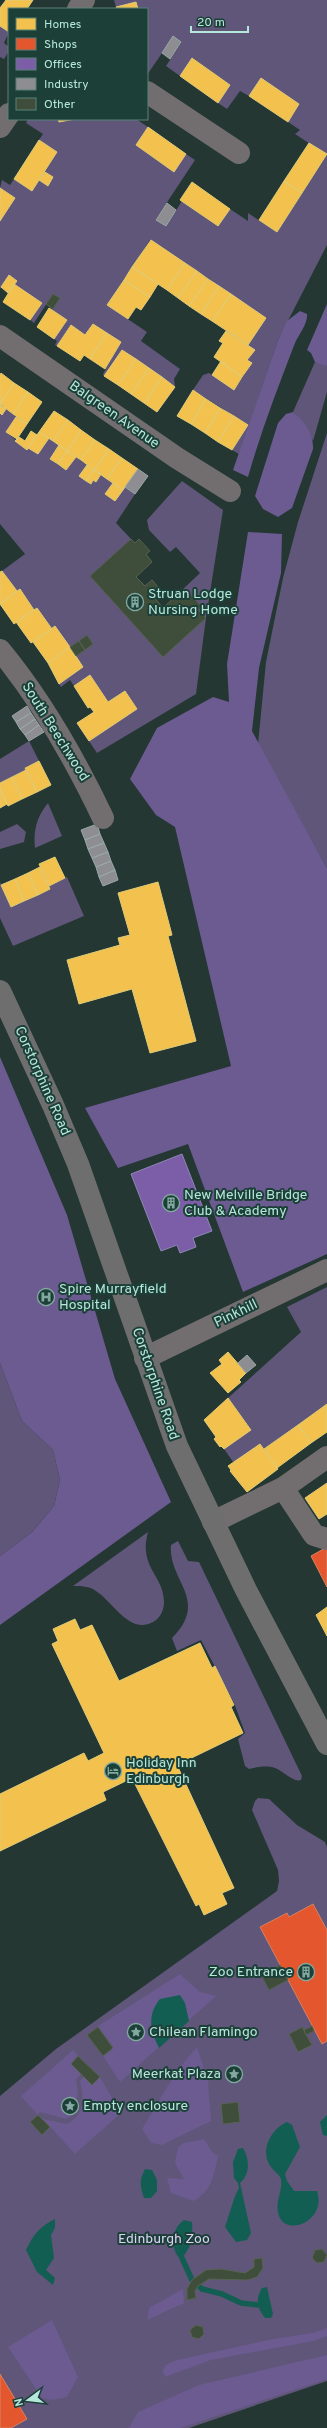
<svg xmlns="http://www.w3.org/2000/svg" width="327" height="2428" font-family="Overpass,sans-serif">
  <rect width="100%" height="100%" fill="#243733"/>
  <path fill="#5f567a" d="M114 0H327V245L278 340 239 454 232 450 248 425 193 390 203 375 209 373 234 390 252 363 247 360 254 350 248 345 266 318 150 240 107 305 147 332 141 341 180 369 174 379 175 387 122 350 104 376 103 374 121 342 93 324 85 335 70 326 57 346 55 345 57 341 54 339 67 320 52 310 60 298 53 294 34 323 30 320 42 303 14 284 17 281 9 276 0 289V221L15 198 0 188 2 180 10 185 14 179 32 191 39 180 48 186 53 177 45 172 57 152 39 140 43 134 26 123 28 119H58L59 122 75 119H136L148 127 136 145 173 171 186 154 195 160 156 219 166 226 182 201 217 226 230 209 248 221V213L277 232 327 155 295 134 300 130 288 122 299 104 261 78 249 96 240 91 227 109 218 103 230 85 193 58 180 76 166 66 181 43 173 37 147 75V9H138L136 2 116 7Z
    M0 26 9 32 4 43 9 47V51L4 59 0 57Z
    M315 362 327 365V392L313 441 307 428 293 412Z
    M6 409 16 417 6 432 27 449 28 448 38 454 49 438 59 445 50 459 66 470 76 457 87 465 80 476 90 484 93 480 96 482 101 474 113 483 105 494 115 501 125 487 135 494 116 523 131 539 90 576 163 657 205 618 198 610 201 606 189 593 186 596 181 591 200 573 176 547 170 552 149 530 147 520 182 481 223 510 206 618 196 694 97 753 89 741 137 709 125 691 108 702 90 675 74 686 70 680 61 687 59 684 83 667 76 656 93 644 87 635 70 647 52 629 37 608 34 610 20 590 17 591 2 571 25 554 0 524V413L2 415Z
    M327 433V868L258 744 266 662 283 578 298 522Z
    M29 741 39 761 25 767 26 770 0 783V759Z
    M48 803 62 836 35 848C33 831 37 816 48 803Z
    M17 824 26 832 24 842 0 849V832Z
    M67 877 84 916 13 946 0 918V882L11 907 50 889 49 886Z
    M327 1287V1404L264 1449 260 1444 234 1463 224 1449 251 1429 228 1398 301 1332 287 1307Z
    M0 1363 22 1421 53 1450 60 1480 54 1506 32 1532 0 1556Z
    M148 1532C138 1569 165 1575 164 1604 163 1612 160 1618 153 1622 130 1635 113 1602 96 1591 89 1586 81 1586 73 1586Z
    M178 1541 188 1561 199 1562 302 1776 301 1780C294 1783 283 1771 275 1768 267 1765 257 1767 249 1769L245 1766 238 1739 245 1733 234 1703 201 1640 177 1651 172 1638C210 1599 168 1582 171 1545Z
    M258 1798 269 1799 297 1825 325 1842 327 1847V2381L189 2428H0V2096L56 2049 277 1891 279 1881 278 1870 252 1810 255 1801Z"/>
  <path fill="#6b5b90" d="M327 304V365L325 366 315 362 311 353 307 350Z
    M300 311 307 314C308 324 299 334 295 343 278 387 261 431 248 477L233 470 278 340 287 321Z
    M293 412C305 421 314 435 313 449L292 508 278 517 263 509 255 496 278 423 286 414Z
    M248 532 282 534 281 573 259 668 252 731 327 868V1254L243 1292 188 1144 118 1168 85 1108 231 1066 175 827 156 815 130 779 157 728 213 697 229 702 227 664Z
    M0 1057 67 1215 115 1379 171 1502 0 1625V1556L32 1532 54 1506 60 1480 53 1450 22 1421 0 1363Z
    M180 1974 200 1992 216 1996 120 2082 103 2056 113 2047 98 2026Z
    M197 2047 208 2081 211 2121 162 2145 151 2143 142 2129 178 2069Z
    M73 2050 78 2056 71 2064 81 2074 76 2080 78 2093 73 2115 66 2119 40 2112 38 2115 21 2096Z
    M84 2077 92 2084 100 2077 121 2113 75 2154 43 2119 67 2124C85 2114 84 2100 80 2081Z
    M204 2139 212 2152 218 2156C214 2174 212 2192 193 2201L171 2193 167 2178 184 2179 175 2163 178 2147 184 2143Z
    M183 2289 184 2303 147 2320 149 2308Z
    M52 2320 78 2377 67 2397 53 2400 42 2398 8 2347Z
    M327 2328V2336L313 2341 211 2360 165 2377 163 2371 165 2365 177 2360 273 2339 313 2333Z
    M327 2355V2379L180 2428H129L138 2412 199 2385Z"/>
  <path fill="#135e52" d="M180 1995 185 2003 189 2021 159 2048C150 2030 147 2015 160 1999Z
    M327 2115V2136L323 2135 320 2122Z
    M287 2122 292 2125 300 2147 285 2174 287 2181 294 2191H317C327 2221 287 2237 279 2216 274 2202 283 2192 281 2179 279 2174 274 2171 271 2167 259 2151 271 2129 287 2122Z
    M243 2148C250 2159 250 2175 240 2183L251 2233 247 2240 236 2242 225 2227 235 2196 239 2188 238 2183 234 2178 233 2162 238 2149Z
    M145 2169 152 2170 157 2180V2191L151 2198H144C140 2185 139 2181 145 2169Z
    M55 2219V2228L51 2235 54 2258 46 2270 55 2278 53 2285 37 2272 26 2250C33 2235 40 2226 55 2219Z
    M184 2220 192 2222C193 2237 192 2246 182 2258L178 2257C170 2245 172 2228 184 2220Z
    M267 2287 273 2314 271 2318H265C257 2308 255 2299 262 2288Z"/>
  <path fill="#f2c14e" stroke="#e0cc78" d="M6 0H33L27 9H9V32L0 26V8Z
    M136 2 138 9H117L116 7Z
    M192 58 230 85 218 103 180 76Z
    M261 78 299 104 288 122 249 96Z
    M58 119H75L59 122Z
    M148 127 186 154 174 172 136 145Z
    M39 140 57 152 32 191 14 179Z
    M309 143 327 154 302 193 284 181Z
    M45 172 53 177 48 186 39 180Z
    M284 181 302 193 277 232 259 220Z
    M192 182 230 209 218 226 180 200Z
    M0 188 15 198 0 221Z
    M151 240 185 263 167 290 132 267Z
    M185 263 197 271 178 298 167 290Z
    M132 267 158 284 150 297 124 280Z
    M197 271 208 279 189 306 178 298Z
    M9 275 17 281 8 293 1 287Z
    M208 279 219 286 201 314 189 306Z
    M124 280 150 297 141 310 136 307 128 319 107 305Z
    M14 284 42 303 30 320 3 302Z
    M219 286 231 294 212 321 201 314Z
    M231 294 266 318 248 345 212 321Z
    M49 308 67 320 54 339 37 327Z
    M93 324 107 333 90 359 84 355 80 361 57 346 71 325 85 335Z
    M226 331 255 350 247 360 252 363 242 377 214 357 223 343 219 341Z
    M107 333 121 342 105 369 90 359Z
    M122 350 136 359 118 385 104 376Z
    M136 359 149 368 131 394 118 385Z
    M221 361 242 377 234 390 212 375Z
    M149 368 162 377 144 403 131 394Z
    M1 373 14 383 0 404V375Z
    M162 377 175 387 157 412 144 403Z
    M14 383 28 392 13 414 0 404Z
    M193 390 206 399 191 424 177 416Z
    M28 392 42 402 27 424 13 414Z
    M206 399 220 408 205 433 191 424Z
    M0 405 6 409 2 415 0 413Z
    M220 408 234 416 218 442 205 433Z
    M54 411 68 420 53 441 39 432Z
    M234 416 248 425 232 450 218 442Z
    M16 417 27 424 17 439 6 432Z
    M68 420 81 430 67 451 53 441Z
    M81 430 95 440 81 460 67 451Z
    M31 431 37 435 27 450 15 441 19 437 25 441Z
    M39 432 49 438 38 454 28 448Z
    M95 440 109 449 94 470 81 460Z
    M59 445 67 451 58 464 50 459Z
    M109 449 122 458 107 479 94 470Z
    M67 451 76 457 66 470 58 464Z
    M122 458 138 469 123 490 107 479Z
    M87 465 94 470 86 481 79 476Z
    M94 470 101 474 96 482 93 480 91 484 86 481Z
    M113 483 123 490 115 501 105 494Z
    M2 571 17 591 0 604V572Z
    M20 589 34 610 14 624 0 604Z
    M37 608 52 629 31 643 16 622Z
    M55 626 70 647 48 663 33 642Z
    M70 647 83 667 59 684 48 663Z
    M90 675 108 702 125 691 137 709 89 741 77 723 94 712 90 707 88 708 74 686Z
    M39 761 51 785 37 792 25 768Z
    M26 770 37 792 22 799 12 777Z
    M12 777 22 799 8 806 0 789V783Z
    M0 789 7 804 0 808Z
    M55 857 65 878 49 886 39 864Z
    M40 867 50 889 38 895 28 873Z
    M28 873 38 895 24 901 15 879Z
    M15 879 24 901 11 907 1 885Z
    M158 882 172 935 168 936 196 1041 150 1053 132 989 79 1004 67 960 120 945 118 938 130 935 118 893Z
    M228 1352 246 1373 239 1380 241 1382 228 1393 210 1373 222 1364 219 1360Z
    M228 1398 251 1430 224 1449 221 1446 220 1447 214 1439 216 1437 204 1420Z
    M327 1404V1432L311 1443 298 1425Z
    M298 1425 311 1443 277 1468 264 1449Z
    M260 1444 278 1469 247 1492 230 1471 231 1470 228 1466Z
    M327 1483V1514L319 1519 305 1498Z
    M327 1607V1636L316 1615Z
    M75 1619 80 1630 92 1625 119 1681 200 1643 212 1668 215 1666 234 1705 231 1707 243 1733 177 1765 234 1888 222 1893 227 1904 204 1915 199 1904 196 1906 132 1778 103 1792 106 1800 0 1851V1794L84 1753 88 1761 104 1753 52 1644 58 1641 53 1629Z"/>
  <path fill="#e4572e" stroke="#d68262" d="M327 1547V1587L311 1556Z
    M313 1904 327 1930V2041L322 2044 260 1927 287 1913 289 1917Z
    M0 2374 27 2419 11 2428H0Z"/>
  <path fill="#7b5ea7" stroke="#8c87b7" d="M182 1154 212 1231 193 1238 196 1247 180 1253 177 1245 161 1251 131 1174Z"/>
  <path fill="#8d8d92" stroke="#99a8a8" d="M173 36 181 42 170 59 162 53Z
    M167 203 176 210 166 226 156 220Z
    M138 469 148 476 135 494 125 487Z
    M27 706 31 713 16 722 12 716Z
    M31 713 35 719 20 729 16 722Z
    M35 719 39 725 25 735 20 729Z
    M39 725 44 732 29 741 25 735Z
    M97 824 100 834 85 840 81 830Z
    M100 834 104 843 88 849 85 840Z
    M104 843 108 852 92 858 88 849Z
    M108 852 111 861 96 867 92 858Z
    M111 861 115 870 99 877 96 867Z
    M115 870 118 880 103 886 99 877Z
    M247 1355 256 1365 246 1373 238 1363Z"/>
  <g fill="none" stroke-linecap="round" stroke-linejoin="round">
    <path stroke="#135e52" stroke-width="5.5" d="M182 2258 192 2280 202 2289 222 2294 241 2303 258 2305"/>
  </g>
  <path fill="#3f4e3b" stroke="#576251" d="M53 294 60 298 53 309 46 304Z
    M131 539 135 543 139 539 150 551 146 554 152 562 136 577 145 586 152 580 161 590 154 597 163 608 181 591 186 596 189 593 201 606 198 610 206 618 163 657 90 576Z
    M87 635 93 644 85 650 79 641Z
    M79 641 85 650 76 656 70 647Z
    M280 1965 288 1980 269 1990 261 1975Z
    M312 2026 314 2031 306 2035 304 2030Z
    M98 2027 113 2048 103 2056 87 2035Z
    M302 2027 312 2045 298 2052 289 2034Z
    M78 2056 100 2077 92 2085 71 2064Z
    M238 2102 240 2122 223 2124 221 2104Z
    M38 2115 50 2127 42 2135 30 2122Z
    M322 2249 327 2255 324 2262 317 2263 312 2258 315 2250Z
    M262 2258 263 2268 257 2277 248 2280 209 2279 198 2286 195 2291 196 2298 187 2300V2289L192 2280 206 2270 221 2269 245 2273 254 2267V2259Z
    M196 2325 203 2327 204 2334 199 2339 192 2337 190 2330Z"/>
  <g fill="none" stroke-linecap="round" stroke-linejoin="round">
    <path stroke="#726e6f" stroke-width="22" d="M78 9 84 0
      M147 92 239 153
      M0 127 9 114
      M0 336 177 458 230 491
      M0 650C42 701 75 759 103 818
      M145 1358 327 1270
      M283 1488 314 1535 327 1539
      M213 1522 283 1488 327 1457"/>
    <path stroke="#6f6e6e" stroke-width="22" d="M0 991 53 1105 78 1164 177 1446 246 1590 327 1744"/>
  </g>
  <defs>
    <g id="building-ring" transform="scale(0.9)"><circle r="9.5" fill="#1c3f38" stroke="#82a9a0" stroke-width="1.5"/><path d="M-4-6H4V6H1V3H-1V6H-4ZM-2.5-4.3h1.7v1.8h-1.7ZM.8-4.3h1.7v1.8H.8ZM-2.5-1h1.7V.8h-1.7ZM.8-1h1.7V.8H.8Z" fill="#82a9a0"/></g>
    <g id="hospital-ring" transform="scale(0.9)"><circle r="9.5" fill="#1c3f38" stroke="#82a9a0" stroke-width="1.5"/><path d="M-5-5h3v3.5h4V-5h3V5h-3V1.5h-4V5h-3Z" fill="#82a9a0"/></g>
    <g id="hotel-ring" transform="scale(0.9)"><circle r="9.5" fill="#1c3f38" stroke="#82a9a0" stroke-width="1.5"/><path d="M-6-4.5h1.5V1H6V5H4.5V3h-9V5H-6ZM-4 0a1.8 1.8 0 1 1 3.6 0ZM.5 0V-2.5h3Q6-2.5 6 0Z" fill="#82a9a0"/></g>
    <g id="sight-ring" transform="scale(0.9)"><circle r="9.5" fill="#1c3f38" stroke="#82a9a0" stroke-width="1.5"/><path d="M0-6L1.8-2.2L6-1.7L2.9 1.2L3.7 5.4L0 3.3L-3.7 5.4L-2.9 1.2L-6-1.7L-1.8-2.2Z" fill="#82a9a0"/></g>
  </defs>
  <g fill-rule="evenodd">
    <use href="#building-ring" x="135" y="602"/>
    <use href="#building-ring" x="171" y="1203"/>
    <use href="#hospital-ring" x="46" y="1297"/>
    <use href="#hotel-ring" x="113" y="1771"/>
    <use href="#building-ring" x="306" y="1972"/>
    <use href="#sight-ring" x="136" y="2032"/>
    <use href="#sight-ring" x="234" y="2074"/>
    <use href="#sight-ring" x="70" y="2106"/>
  </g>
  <g text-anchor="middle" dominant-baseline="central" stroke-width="4" stroke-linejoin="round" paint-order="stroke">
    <g font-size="14" fill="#b5e7db" stroke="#1c3f38">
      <text transform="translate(114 415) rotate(35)">Balgreen Avenue</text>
      <text transform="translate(55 732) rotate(58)">South Beechwood</text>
      <text transform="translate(42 1081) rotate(66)">Corstorphine Road</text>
      <text transform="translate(236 1314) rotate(-26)">Pinkhill</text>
      <text transform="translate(155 1384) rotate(71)">Corstorphine Road</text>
    </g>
    <g font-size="14" fill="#b5e7db" stroke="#1c3f38" text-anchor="start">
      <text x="148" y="594">Struan Lodge<tspan x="148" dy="16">Nursing Home</tspan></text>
      <text x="184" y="1195">New Melville Bridge<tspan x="184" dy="16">Club &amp; Academy</tspan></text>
      <text x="59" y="1289">Spire Murrayfield<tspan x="59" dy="16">Hospital</tspan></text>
      <text x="126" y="1763">Holiday Inn<tspan x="126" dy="16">Edinburgh</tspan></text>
      <text x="293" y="1972" text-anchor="end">Zoo Entrance</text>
      <text x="149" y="2032">Chilean Flamingo</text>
      <text x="221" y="2074" text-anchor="end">Meerkat Plaza</text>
      <text x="83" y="2106">Empty enclosure</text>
    </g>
    <g font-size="14" fill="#ddd3f7" stroke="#1c3f38">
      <text x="164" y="2239">Edinburgh Zoo</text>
    </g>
  </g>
  <rect x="8" y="8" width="140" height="112" fill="#1c3f38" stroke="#598279"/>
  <rect x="16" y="18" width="20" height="12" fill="#f2c14e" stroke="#598279"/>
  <text x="44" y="28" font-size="12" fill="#b5e7db">Homes</text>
  <rect x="16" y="38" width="20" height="12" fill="#e4572e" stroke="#598279"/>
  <text x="44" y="48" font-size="12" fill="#b5e7db">Shops</text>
  <rect x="16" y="58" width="20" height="12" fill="#7b5ea7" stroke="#598279"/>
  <text x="44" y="68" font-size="12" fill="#b5e7db">Offices</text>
  <rect x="16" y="78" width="20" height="12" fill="#8d8d92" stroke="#598279"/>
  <text x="44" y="88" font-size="12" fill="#b5e7db">Industry</text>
  <rect x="16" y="98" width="20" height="12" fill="#3f4e3b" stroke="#598279"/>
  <text x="44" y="108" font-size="12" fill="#b5e7db">Other</text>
  <g transform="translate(28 2400) rotate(255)" stroke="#1c3f38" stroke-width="3" paint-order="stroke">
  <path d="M0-3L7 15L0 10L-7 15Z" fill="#b5e7db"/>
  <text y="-6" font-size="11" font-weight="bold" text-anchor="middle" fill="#b5e7db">N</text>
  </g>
  <path d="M191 26v6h57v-6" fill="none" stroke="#b5e7db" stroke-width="2"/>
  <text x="197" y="26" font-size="12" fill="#b5e7db" stroke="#1c3f38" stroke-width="3" paint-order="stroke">20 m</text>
</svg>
